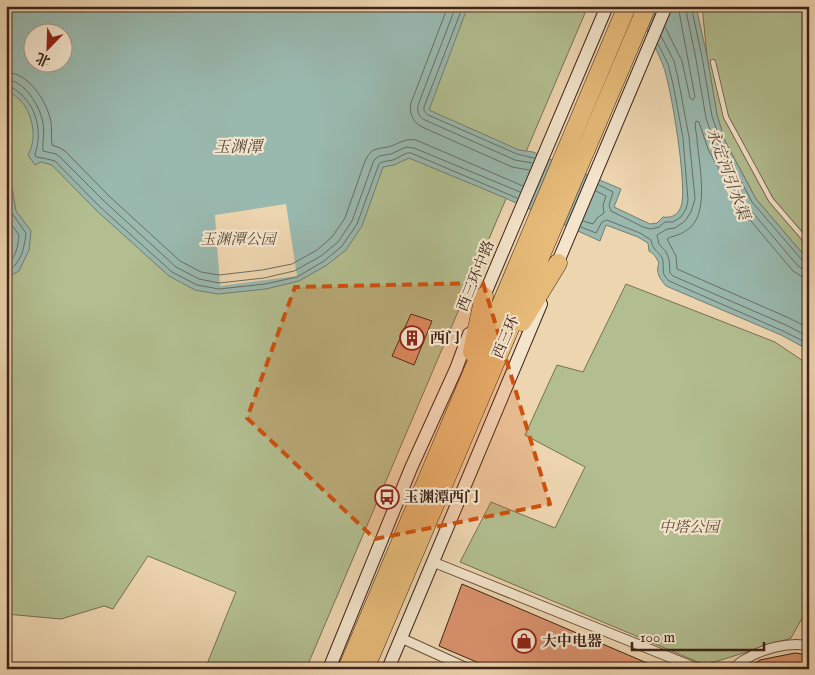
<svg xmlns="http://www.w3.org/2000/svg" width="815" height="675" font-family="'IM FELL English','Noto Serif SC',serif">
  <rect width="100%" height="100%" fill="#edd5af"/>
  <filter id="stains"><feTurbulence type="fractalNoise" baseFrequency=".004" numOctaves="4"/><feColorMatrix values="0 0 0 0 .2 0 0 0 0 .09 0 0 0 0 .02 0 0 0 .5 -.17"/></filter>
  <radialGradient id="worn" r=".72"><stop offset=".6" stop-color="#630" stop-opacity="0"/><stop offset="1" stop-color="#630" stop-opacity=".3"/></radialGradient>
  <path fill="#b2be90" stroke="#787054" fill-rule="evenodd" d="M6 6H588L306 669H205L236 592 148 556 113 609 104 606 61 619 6 614ZM32 32H62V62H32Z
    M702 6H809V261L756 199 725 141 717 115 707 56Z
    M626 284 775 342 809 365V606L791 638 705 665 460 562 491 502 555 528 585 467 525 435 557 365 583 372Z"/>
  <path fill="#99b8ae" stroke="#757c72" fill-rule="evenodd" d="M6 6H468L429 110 519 150 533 152 621 189 614 207 650 224 657 223 663 217C671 218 677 216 681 207 688 189 671 85 663 65 655 45 644 26 635 6H696L707 56 717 115 725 141 756 199 809 261V350L781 335 666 286C660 279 655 272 659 263 656 257 654 254 649 251L648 243 638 237 606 225 600 241 503 197 409 158 394 165 383 167 362 226 346 250 327 265 299 281 266 289 218 294 195 290 169 276 96 210 52 165 41 162 35 165 28 155C36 141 34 122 26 108 22 100 14 95 6 89ZM32 32H62V62H32Z
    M6 171 10 175 16 211 31 231 29 250 19 271 6 278Z"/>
  <path fill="#edd5af" d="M286 204 297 276 220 286 215 215Z"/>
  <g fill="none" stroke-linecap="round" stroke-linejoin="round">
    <path stroke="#6c6d63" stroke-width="1" d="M448 6 411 103C409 114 413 122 422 127L512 167 529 170
      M456 6 418 105C417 112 419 117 425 120L515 160 532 163
      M463 6 424 107V111L428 115 517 154 534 158
      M685 6 696 59 706 118 715 146 747 206 798 266 803 269 809 270
      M691 6 702 57 712 116 721 143 752 202 803 261 809 263
      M665 27 682 61 690 98 693 100 695 97 678 6
      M661 36 674 61 679 83 689 137 695 199 691 212 685 221 675 228 667 229 657 235 659 244 666 252 669 259 670 273 673 276 786 325 809 337
      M6 72C29 73 47 101 51 122 52 129 51 138 52 145L60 148 65 151 109 196 180 261 201 272 219 275 262 270 292 264 317 250 332 237 345 218 365 161C367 157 369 154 372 151 377 148 383 148 388 147 399 144 404 138 416 140L523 186
      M6 79C25 81 40 106 43 123 45 133 42 142 43 151L56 154 60 157 104 201 176 267 199 279 219 283 264 278 294 271 321 256 338 242 352 221 374 160 379 156 391 154 406 147 414 148 520 192
      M6 86C11 86 13 88 17 91 36 104 43 132 35 154L36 157 43 158 55 161 99 206 172 272 197 285 219 289 265 284 297 277 324 261 342 246 357 224 379 164 382 162 393 160 407 153H411L517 198
      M6 185 11 212 26 233C24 250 21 263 6 273
      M599 185 613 192 609 205 611 211 643 227 651 229 659 227 665 222H673L681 217 686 209 688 200 683 138 673 84 668 64 658 44
      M6 217 19 235C18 246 16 259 6 265
      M583 221 593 224 597 218 604 213 603 205 606 196 596 191
      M581 227 596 233 602 222 607 220 640 233 651 240C652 243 652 246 654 248 657 253 663 255 663 262 664 272 661 273 669 281L783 331 809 344
      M809 277 801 276 793 271 740 208 708 149 699 122 696 121C694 127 697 134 697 140 699 164 709 209 691 227 687 230 682 234 677 235 673 237 671 236 667 239L676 256 677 269 789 318 809 328"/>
  </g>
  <path fill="#d9916c" stroke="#3e2218" d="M411 314 432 321 414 365 392 356Z
    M462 584 661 669H493L439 646Z
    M795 653 809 655V669H745L760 660Z"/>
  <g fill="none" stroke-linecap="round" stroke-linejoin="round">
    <g stroke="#6a4f3e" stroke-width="6">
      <path id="lane" d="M713 62 726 117 771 200 809 244"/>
    </g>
    <g stroke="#6a4f3e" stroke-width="11">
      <path id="street" d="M433 562 699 669
        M401 638 469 669
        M733 669C737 665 741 661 746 659 762 649 790 641 809 646"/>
    </g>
    <g stroke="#3e2218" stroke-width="14">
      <path id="secondary" d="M555 269 666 6
        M481 303 607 6
        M329 669 411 468 456 369 469 334
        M388 669 541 304"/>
    </g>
    <g stroke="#3e2218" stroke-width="19">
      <path id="highway" d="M522 322 558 263
        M472 352 484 296
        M347 669 627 6
        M365 669 647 6"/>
    </g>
    <use href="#lane" stroke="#f3e4cb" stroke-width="4.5"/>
    <use href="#street" stroke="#f3e4cb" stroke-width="9"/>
    <use href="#secondary" stroke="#f3e4cb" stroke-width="12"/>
    <use href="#highway" stroke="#e6ba78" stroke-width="18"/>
  </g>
  <path fill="#ce510e" fill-opacity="0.2" stroke="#ce510e" stroke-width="4" stroke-dasharray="10 6" stroke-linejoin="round" d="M483 283 550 504 375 539 247 418 295 287Z"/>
  <defs>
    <g id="building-ring" transform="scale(1.25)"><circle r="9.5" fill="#f3e4cb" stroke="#8f2418" stroke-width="1.5"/><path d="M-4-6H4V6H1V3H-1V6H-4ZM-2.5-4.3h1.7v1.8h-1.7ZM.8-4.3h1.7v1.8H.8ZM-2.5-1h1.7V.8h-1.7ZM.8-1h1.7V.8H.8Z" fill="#8f2418"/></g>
    <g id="bus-ring" transform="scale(1.25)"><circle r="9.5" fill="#f3e4cb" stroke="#8f2418" stroke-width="1.5"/><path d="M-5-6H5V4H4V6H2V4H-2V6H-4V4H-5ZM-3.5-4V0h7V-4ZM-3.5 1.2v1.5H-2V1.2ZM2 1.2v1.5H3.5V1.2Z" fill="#8f2418"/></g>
    <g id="shop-ring" transform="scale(1.25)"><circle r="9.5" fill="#f3e4cb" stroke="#8f2418" stroke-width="1.5"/><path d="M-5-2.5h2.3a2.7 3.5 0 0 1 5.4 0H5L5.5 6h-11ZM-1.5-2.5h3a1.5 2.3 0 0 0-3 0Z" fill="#8f2418"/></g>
  </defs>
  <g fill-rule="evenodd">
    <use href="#building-ring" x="412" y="338"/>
    <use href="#bus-ring" x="387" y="497"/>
    <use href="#shop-ring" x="524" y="641"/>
  </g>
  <g text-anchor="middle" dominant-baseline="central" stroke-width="4.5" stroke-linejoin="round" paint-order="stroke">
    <g font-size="15" font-style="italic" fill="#5b4936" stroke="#f3e4cb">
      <text x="238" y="239">玉渊潭公园</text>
      <text x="689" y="527">中塔公园</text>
    </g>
    <g font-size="15" fill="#3e2218" stroke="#f3e4cb">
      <text transform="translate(476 276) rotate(-68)">西三环中路</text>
      <text transform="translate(506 337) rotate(-67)">西三环</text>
    </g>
    <g font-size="15" font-weight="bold" fill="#3e2218" stroke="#f3e4cb" text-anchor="start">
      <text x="430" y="338">西门</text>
      <text x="404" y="497">玉渊潭西门</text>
      <text x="542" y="641">大中电器</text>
    </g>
    <g font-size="16" font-style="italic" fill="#55483e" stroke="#f3e4cb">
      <text x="238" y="148">玉渊潭</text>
      <text transform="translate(727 174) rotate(70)">永定河引水渠</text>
    </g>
  </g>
  <rect width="815" height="675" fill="none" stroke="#edd5af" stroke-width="25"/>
  <rect x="8" y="8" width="800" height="660" fill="none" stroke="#3e2218" stroke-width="2.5"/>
  <rect x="12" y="12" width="790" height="650" fill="none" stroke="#3e2218"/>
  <g transform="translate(48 48) rotate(203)"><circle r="24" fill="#f3e4cb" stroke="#ab9683"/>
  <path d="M0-4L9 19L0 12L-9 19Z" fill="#8f2418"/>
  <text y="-8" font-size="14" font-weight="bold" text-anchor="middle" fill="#3e2218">北</text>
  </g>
  <path d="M632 642v8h132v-8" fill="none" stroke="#3e2218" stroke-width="2.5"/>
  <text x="640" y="642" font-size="15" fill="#3e2218" stroke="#f3e4cb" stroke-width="4" paint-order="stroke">100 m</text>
  <rect width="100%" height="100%" filter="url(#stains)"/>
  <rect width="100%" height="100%" fill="url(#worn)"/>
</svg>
